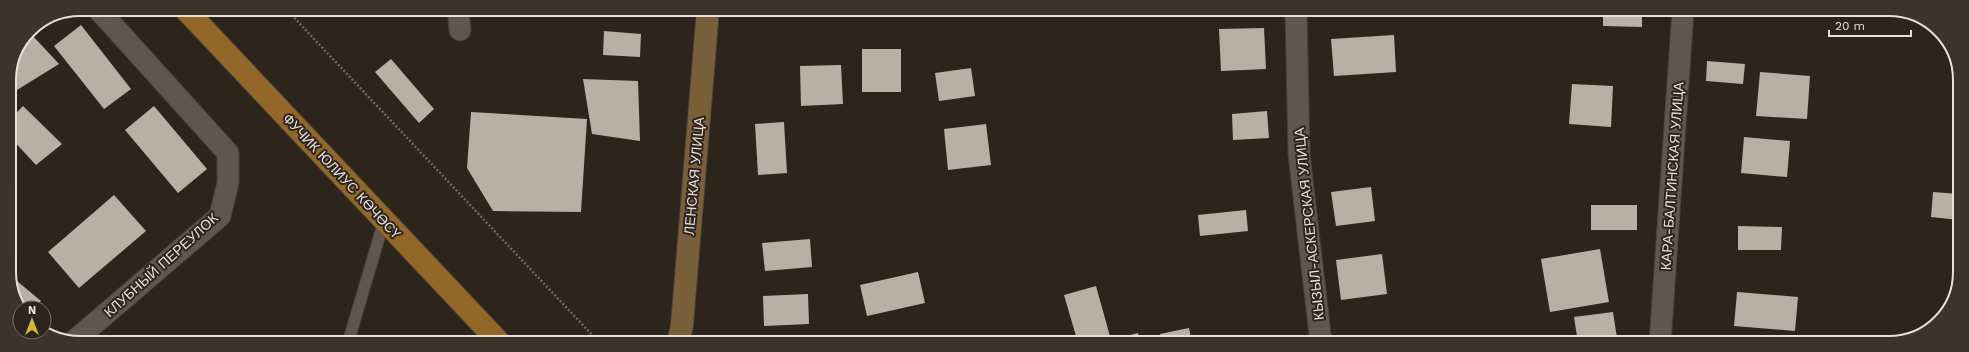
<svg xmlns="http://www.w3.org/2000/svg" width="1969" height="352" font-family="'Work Sans',sans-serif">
  <rect width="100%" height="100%" fill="#2d241c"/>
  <path fill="#baafa5" d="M1603 10H1642V27L1603 26Z
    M81 25 131 89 104 109 54 46Z
    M1264 28 1266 69 1221 71 1219 29Z
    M604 31 641 34 640 57 603 55Z
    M32 35 59 64 17 90 9 82 14 53 22 41Z
    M1394 35 1396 72 1334 76 1331 39Z
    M862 49H901V92H862Z
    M391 59 434 109 419 123 375 72Z
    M1707 61 1745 64 1743 84 1706 81Z
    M841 65 843 104 801 106 800 66Z
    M971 68 975 96 939 101 935 73Z
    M1760 72 1810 76 1807 119 1756 116Z
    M583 79 638 81 640 141 592 134Z
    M1572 84 1613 86 1611 127 1569 124Z
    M23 106 62 144 36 165 10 137 9 120Z
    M154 106 207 169 178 193 125 130Z
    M1267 111 1269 138 1233 140 1232 114Z
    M471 112 587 119 581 212 493 211 467 168Z
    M784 122 787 173 758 175 755 124Z
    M986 124 991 165 948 170 944 129Z
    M1744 137 1790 141 1787 177 1741 173Z
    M1371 187 1375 221 1336 226 1331 192Z
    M1933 192 1959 194V220L1931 217Z
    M114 195 146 231 79 288 48 252Z
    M1591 205H1637V230H1591Z
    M1246 210 1248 231 1200 236 1198 215Z
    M1738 226 1782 227 1781 250H1738Z
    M810 239 812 267 765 271 762 243Z
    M1600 249 1609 302 1550 312 1541 259Z
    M1382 254 1387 294 1341 300 1336 260Z
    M918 272 925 303 867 316 860 285Z
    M11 276 41 301 34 308H22L11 290Z
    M1096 286 1111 340 1138 333 1140 343H1078L1064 295Z
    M1737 292 1798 297 1795 331 1734 326Z
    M808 294 809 324 764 326 763 296Z
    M1613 312 1617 338 1578 343 1574 317Z
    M1189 328 1192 343H1162L1160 334Z"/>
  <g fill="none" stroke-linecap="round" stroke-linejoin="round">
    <g stroke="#47403a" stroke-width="13">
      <path id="service" d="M357 342 350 336 384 221"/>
    </g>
    <g stroke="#47403a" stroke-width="23">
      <path id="minor" d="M458 9 460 30
        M1296 9 1299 154 1321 343
        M73 342 220 216 228 183V153L98 9
        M1660 343 1683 10"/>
    </g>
    <g stroke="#47403a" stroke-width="24">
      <path id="secondary" d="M678 343 682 325 708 9"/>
    </g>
    <g stroke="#47403a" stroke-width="24">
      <path id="primary" d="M185 9 500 343"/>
    </g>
    <path stroke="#6f6760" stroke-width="2.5" stroke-dasharray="2 2" stroke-linecap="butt" d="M286 9 596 339 593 343"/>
    <use href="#service" stroke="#60564d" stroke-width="11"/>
    <use href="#minor" stroke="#60564d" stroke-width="21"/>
    <use href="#secondary" stroke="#795f3a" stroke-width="22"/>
    <use href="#primary" stroke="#926728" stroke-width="22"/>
  </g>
  <g text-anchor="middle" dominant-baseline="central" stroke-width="4" stroke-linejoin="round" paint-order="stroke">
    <g font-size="14" fill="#e7e1dc" stroke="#2d241c">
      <text transform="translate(342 176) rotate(47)">ФУЧИК ЮЛИУС КӨЧӨСҮ</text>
      <text transform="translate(694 176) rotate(-85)">ЛЕНСКАЯ УЛИЦА</text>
      <text transform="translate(1672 176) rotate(-86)">КАРА-БАЛТИНСКАЯ УЛИЦА</text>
      <text transform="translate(1309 224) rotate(-96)">КЫЗЫЛ-АСКЕРСКАЯ УЛИЦА</text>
      <text transform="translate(161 265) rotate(-42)">КЛУБНЫЙ ПЕРЕУЛОК</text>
    </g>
  </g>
  <path d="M0 0H1969V352H0ZM80 16H1889A64 64 0 0 1 1953 80V272A64 64 0 0 1 1889 336H80A64 64 0 0 1 16 272V80A64 64 0 0 1 80 16Z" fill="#3c332b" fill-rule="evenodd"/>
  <path fill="none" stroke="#e7e1dc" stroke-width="2" d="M80 16H1889A64 64 0 0 1 1953 80V272A64 64 0 0 1 1889 336H80A64 64 0 0 1 16 272V80A64 64 0 0 1 80 16Z"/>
  <g transform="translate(32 320)"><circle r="19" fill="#2d241c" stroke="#777069"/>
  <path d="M0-3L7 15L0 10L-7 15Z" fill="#d2b735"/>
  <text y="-6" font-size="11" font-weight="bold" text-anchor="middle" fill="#e7e1dc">N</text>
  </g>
  <path d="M1829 30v6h82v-6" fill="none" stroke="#e7e1dc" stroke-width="2"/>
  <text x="1835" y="30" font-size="12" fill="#e7e1dc" stroke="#2d241c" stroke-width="3" paint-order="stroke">20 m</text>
</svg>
